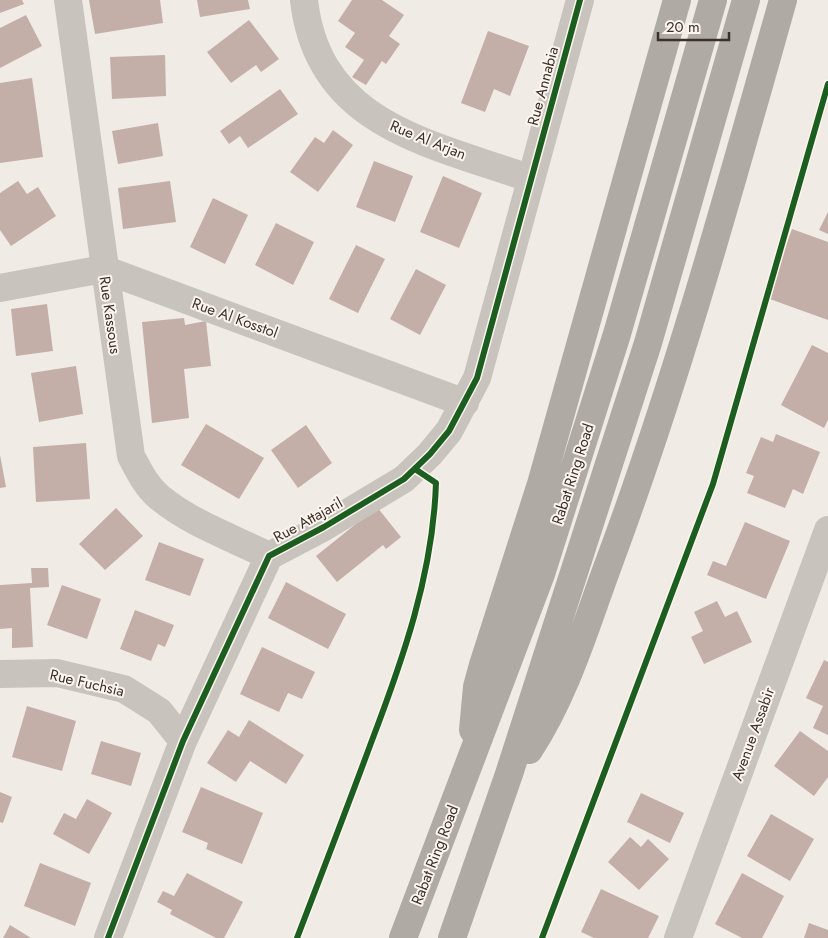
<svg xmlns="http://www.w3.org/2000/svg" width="828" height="938" font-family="Jost,sans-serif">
  <rect width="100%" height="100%" fill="#f0ebe5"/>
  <path fill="#c3afa7" d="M0 0H22L24 4 0 13Z
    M89 0H160L163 23 95 34Z
    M197 0H248L250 9 200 17Z
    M352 0H382L404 15 389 36 400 44 386 64 382 61 366 85 352 77 364 60 345 47 355 33 338 21Z
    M26 15 42 46 0 68V28Z
    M249 20 279 59 261 72 256 65 231 83 207 52Z
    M488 31 529 46 510 96 494 89 485 112 461 103Z
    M165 55 166 96 112 99 110 57Z
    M32 78 43 157 0 163V83Z
    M280 89 298 114 248 148 240 136 229 144 220 131Z
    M158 123 163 156 118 164 112 131Z
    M333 130 353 145 318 192 290 172 315 137 324 143Z
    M374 161 413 176 395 222 356 207Z
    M443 176 482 193 459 248 420 232Z
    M18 181 27 194 38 187 56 216 11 246 0 230V193Z
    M170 181 176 222 123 229 118 188Z
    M213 198 248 215 225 264 190 247Z
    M828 212V234L819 230Z
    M276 223 314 242 293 285 255 265Z
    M792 229 828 242V320L767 298Z
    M356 245 385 259 358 313 329 299Z
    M416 269 446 285 420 335 390 319Z
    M47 304 53 351 16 356 11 309Z
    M184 318 185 325 206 321 211 366 184 369 189 418 152 423 142 322Z
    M812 345 828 353V420L824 428 781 405Z
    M76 366 83 414 39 422 31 373Z
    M206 424 264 458 239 499 181 465Z
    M306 425 332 463 298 488 271 450Z
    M776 434 820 452 803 494 793 489 785 508 747 493 754 476 746 473 761 437 773 442Z
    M86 443 90 499 36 502 33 447Z
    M0 455 6 487 0 488Z
    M377 507 401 537 386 549 383 545 337 582 316 556Z
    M116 508 143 536 105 570 79 544Z
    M745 522 790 541 766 599 707 575 713 561 726 566Z
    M159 542 204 559 190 596 145 580Z
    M31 568H48L49 587 30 588 33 647 12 648V628L0 629V585L32 583Z
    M286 582 346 614 328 649 268 618Z
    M62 585 101 599 87 639 47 625Z
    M717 601 725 617 737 611 752 642 704 664 691 637 703 631 694 612Z
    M135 610 174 625 165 647 158 644 151 661 120 649Z
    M262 647 315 672 302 699 288 693 279 712 240 694Z
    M824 660 828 662V735L813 728 823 706 806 698Z
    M27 706 76 721 62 771 12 757Z
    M249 720 304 755 286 784 250 761 236 782 207 763 228 730 239 737Z
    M800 731 828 751V777L814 796 774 766Z
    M101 741 141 753 131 786 91 774Z
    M201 787 263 813 242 864 206 849 208 843 182 832Z
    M0 792 12 797 3 823 0 822Z
    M641 793 684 813 670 843 627 822Z
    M87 799 112 813 89 854 53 834 64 813 76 819Z
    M771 814 814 839 790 881 747 856Z
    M630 837 641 847 648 839 669 859 639 890 608 862Z
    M40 863 91 883 75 926 24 906Z
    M187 873 243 902 224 938H216L170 914 172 910 157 902 163 891 174 896Z
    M742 873 784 896 762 938H742L715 924Z
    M601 889 659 916 648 938H594L581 932Z
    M809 923 828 930V938H804Z
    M10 925 31 938H3Z"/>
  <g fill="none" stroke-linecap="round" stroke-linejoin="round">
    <path stroke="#c9c3be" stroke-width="28" d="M68 0 131 456C139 471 146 486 159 497 190 523 233 538 269 556
      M304 0C318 126 431 143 531 179
      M0 288 103 269 465 403
      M0 674 57 673 124 689 159 711 183 741
      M108 938 183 741 269 556 324 527 404 479 430 454 449 431 477 378 580 0
      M678 938 828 530"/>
    <path stroke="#afaaa4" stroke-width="28" d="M473 730 477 687 483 665 541 484 677 0
      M529 750C567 692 586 624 610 560 678 377 730 188 783 0
      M403 938 541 574 617 334 713 0
      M452 938 509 774 648 343 746 0"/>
    <g stroke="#fbf5ee" stroke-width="9">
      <path id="cycleway" d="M108 938 183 741 269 556 324 527 404 479 430 454 449 431 477 378 580 0
        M297 938C322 873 347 808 371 743 403 659 433 574 436 483L415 469
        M542 938 713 484 828 84"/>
    </g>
    <use href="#cycleway" stroke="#1b5e20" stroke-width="6"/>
  </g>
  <g text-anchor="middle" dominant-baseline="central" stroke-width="4" stroke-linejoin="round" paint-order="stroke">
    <g font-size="15" fill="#3b302b" stroke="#fbf5ee">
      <text transform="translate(543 86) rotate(-75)">Rue Annabia</text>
      <text transform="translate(428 140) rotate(22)">Rue Al Arjan</text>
      <text transform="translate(110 315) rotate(82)">Rue Kassous</text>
      <text transform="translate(235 318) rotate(20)">Rue Al Kosstol</text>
      <text transform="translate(573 474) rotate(-72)">Rabat Ring Road</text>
      <text transform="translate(308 520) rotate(-29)">Rue Attajaril</text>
      <text transform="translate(87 683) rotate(13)">Rue Fuchsia</text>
      <text transform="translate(753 734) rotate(-70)">Avenue Assabir</text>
      <text transform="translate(435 855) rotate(-69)">Rabat Ring Road</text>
    </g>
  </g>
  <path d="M658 32v8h71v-8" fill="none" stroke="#3b302b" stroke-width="2.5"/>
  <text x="666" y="32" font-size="15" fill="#3b302b" stroke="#fbf5ee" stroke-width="4" paint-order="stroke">20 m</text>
</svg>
